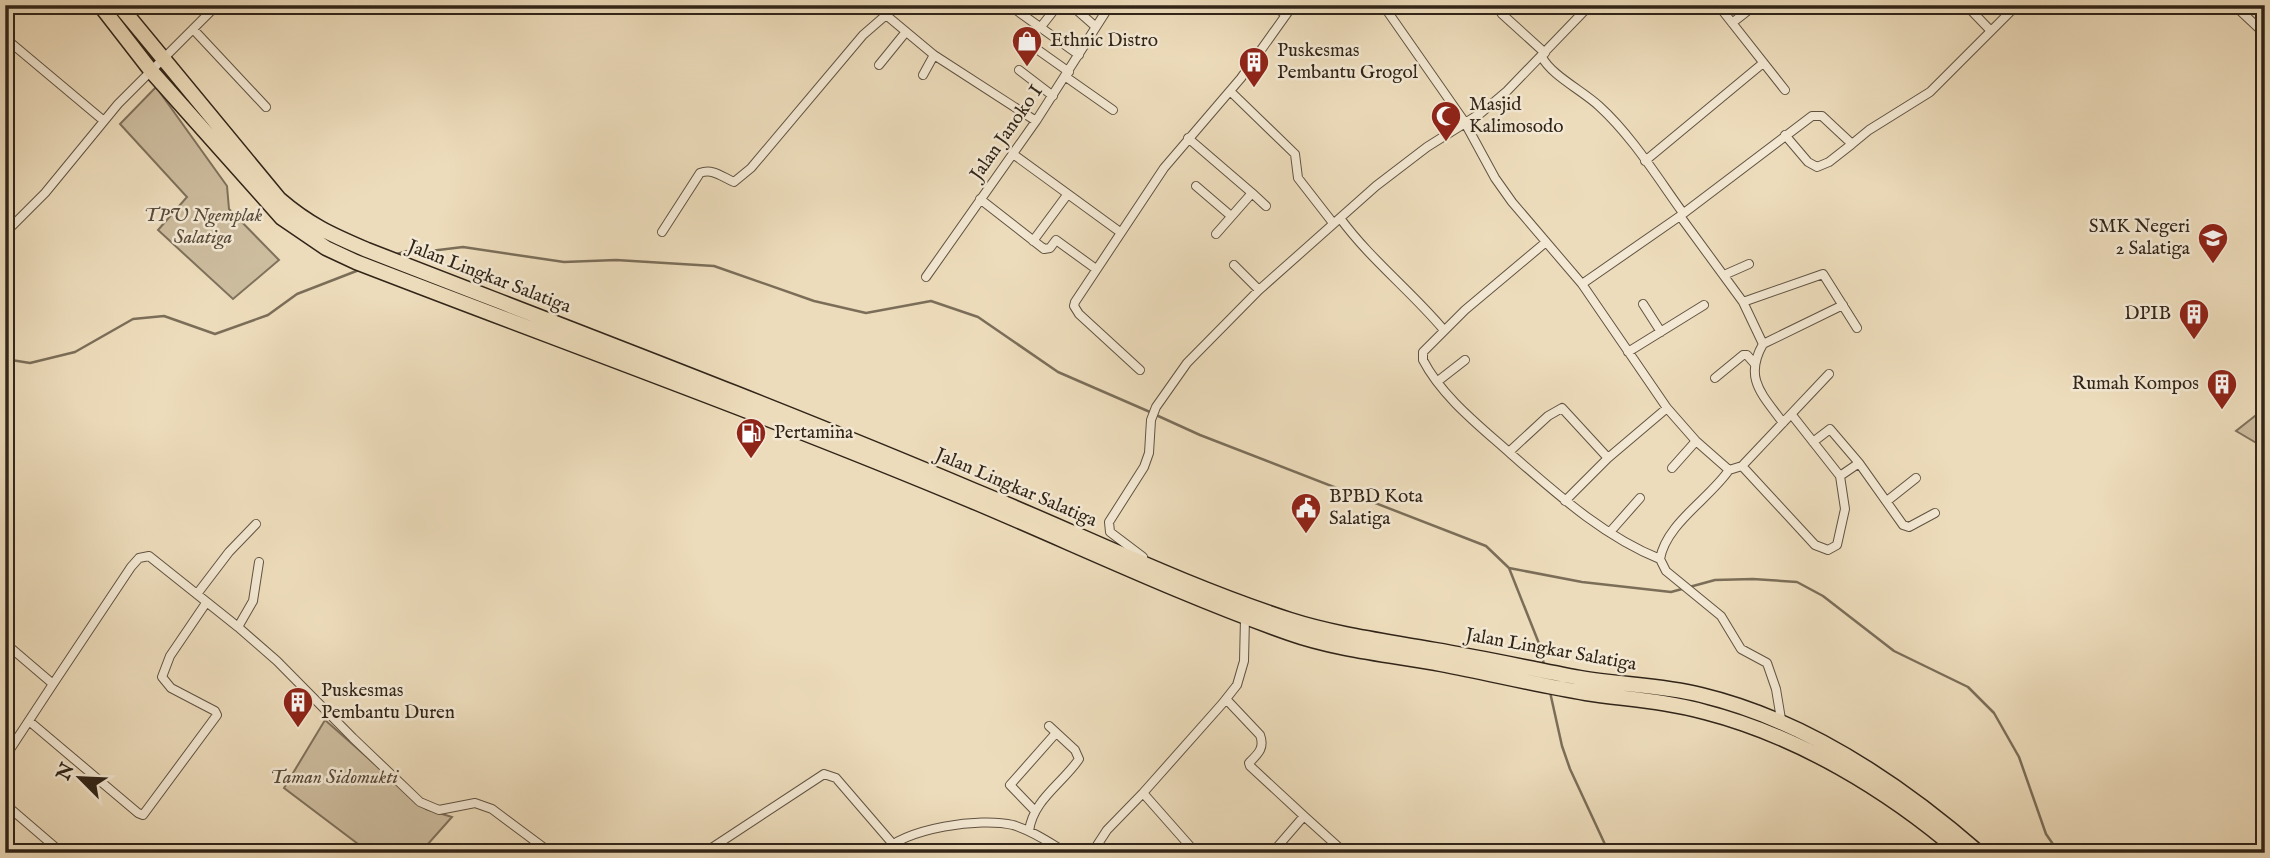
<svg xmlns="http://www.w3.org/2000/svg" width="2270" height="858" font-family="'IM FELL English',serif">
  <rect width="100%" height="100%" fill="#eddcbb"/>
  <filter id="stains"><feTurbulence type="fractalNoise" baseFrequency=".00286" numOctaves="4"/><feColorMatrix values="0 0 0 0 .2 0 0 0 0 .09 0 0 0 0 .02 0 0 0 .5 -.17"/></filter>
  <radialGradient id="worn" r=".72"><stop offset=".6" stop-color="#630" stop-opacity="0"/><stop offset="1" stop-color="#630" stop-opacity=".3"/></radialGradient>
  <path fill="#cdbd9f" stroke="#7f715c" stroke-width="2" d="M156 87 227 186 229 209 279 260 233 299 158 230 187 197 120 124Z
    M2265 408V448L2236 431Z
    M325 720 426 809 452 817 420 853H370L284 788Z"/>
  <g fill="none" stroke-linecap="round" stroke-linejoin="round">
    <path stroke="#7b6e59" stroke-width="2.5" d="M397 254 407 251 422 252 463 247 564 262 616 260 714 266 814 301 866 313 931 301 978 317 1058 372 1150 412
      M5 359 30 363 75 352 133 319 164 316 215 334 268 315 297 294 359 270
      M1156 415 1200 435 1486 546 1509 568 1540 646 1544 665
      M1509 568 1582 582 1671 592 1715 580 1753 579 1797 582 1823 596 1894 651 1968 687 1994 713 2019 757 2046 834 2059 853
      M1550 692 1562 746 1570 769 1609 853"/>
    <g stroke="#605342" stroke-width="10">
      <path id="minor" d="M1009 5 1079 55
        M1071 5 1096 27
        M1273 5 1286 15
        M1383 5 1464 121 1495 178 1512 202 1582 284 1667 408 1696 441 1729 470C1709 499 1666 524 1660 559L1666 571 1721 616 1741 649 1767 663 1776 689 1782 725
        M1496 5 1502 14 1545 53
        M1718 5 1785 90
        M1966 5 1990 30
        M2234 5 2265 34
        M886 15 934 55 1036 121
        M1732 23 1755 5
        M1040 28 1058 5
        M193 29 266 107
        M5 38 104 121
        M1031 45 1069 72
        M1542 57C1551 75 1583 91 1599 106 1632 136 1657 177 1683 213
        M879 65 905 33
        M1019 70 1053 96
        M923 75 934 55
        M1066 77 1113 110
        M1230 91 1295 154 1298 178 1333 223
        M1785 135 1808 162 1817 167 1829 162 1852 144
        M1188 138 1252 193 1216 234
        M1013 154 1120 232
        M1645 161 1762 64
        M1196 186 1231 216
        M1252 193 1266 206
        M980 199 1044 249 1050 248 1056 240 1096 269
        M1680 216 1743 302 1763 344
        M1340 218C1370 259 1411 291 1443 329
        M662 232 700 173C713 168 722 177 734 182L751 168 863 35 886 15 894 5
        M5 233 45 193 118 104 217 5
        M1033 241 1067 195
        M1546 242 1465 310 1423 352V360C1442 397 1481 427 1511 454 1557 494 1603 536 1660 559
        M1234 265 1259 290
        M1724 275 1749 264
        M926 277 1036 121 1110 5
        M1582 284 1680 216 1812 116H1822L1852 144 1869 130 1930 92 2017 5
        M1743 302 1823 274 1857 328
        M1643 304 1661 332
        M1628 352 1704 305
        M1140 370 1079 314 1074 306 1075 302 1164 168 1241 78 1293 5
        M1715 378 1743 355H1747L1754 363
        M1438 381 1465 360
        M1783 423C1763 395 1743 379 1763 344L1843 305
        M1813 442 1830 429 1859 463 1840 476
        M1509 452 1548 416 1562 408 1608 458
        M1859 463 1903 525 1909 527 1935 513
        M1742 466 1815 545 1828 550 1837 545 1845 509 1840 476 1792 415
        M1672 468 1696 441
        M1729 470 1742 466 1829 374
        M1565 501 1608 458 1667 408
        M1887 501 1916 478
        M1610 532 1640 498
        M1143 557 1110 532 1109 522 1144 467 1149 453 1151 420 1156 407 1187 363 1259 290 1376 186 1427 147 1481 113 1507 91 1590 5
        M197 594 229 552 256 524
        M238 627 253 601 259 562
        M5 643 53 684 131 567 139 558 149 556 238 627 277 661 353 738 420 802 439 810 475 803 492 809 551 853
        M1226 699 1260 735C1265 748 1258 754 1249 763L1250 766 1304 816
        M29 721 138 813 143 815 217 715 215 711 171 688 162 677 170 656 206 603
        M5 757 53 684
        M1143 793 1196 853
        M5 804 62 853
        M1035 811 1010 785 1056 733
        M1029 831C1033 800 1062 784 1079 759L1075 750 1049 726
        M704 853 824 774 836 778 892 843
        M882 853C906 828 980 817 1013 825 1033 831 1050 843 1067 853
        M1092 853 1107 830 1143 793 1222 704 1237 685 1244 661 1245 618
        M1272 853 1304 816 1345 853"/>
    </g>
    <g stroke="#312519" stroke-width="17">
      <path id="trunk" d="M100 5 152 72 282 218 326 248 356 262C563 342 772 417 977 503 1081 547 1182 595 1289 633 1337 650 1391 655 1441 664 1489 673 1537 685 1586 693 1626 699 1666 701 1705 712 1798 736 1888 790 1961 853
        M119 5 279 199C309 225 332 235 367 250 570 329 774 406 975 491 1080 534 1182 585 1290 620 1337 635 1386 641 1435 650 1483 658 1532 669 1580 678 1620 685 1661 685 1701 695 1805 720 1900 784 1979 853"/>
    </g>
    <use href="#minor" stroke="#f3e8d3" stroke-width="8"/>
    <use href="#trunk" stroke="#eddcbb" stroke-width="14"/>
  </g>
  <defs>
    <g id="shop-pin" transform="scale(1.575)"><path d="M0 17L-7.5 6A9.5 9.5 0 1 1 7.5 6Z" fill="#8f2418" stroke="#f3e8d3"/><path d="M-5-2.5h2.3a2.7 3.5 0 0 1 5.4 0H5L5.5 6h-11ZM-1.5-2.5h3a1.5 2.3 0 0 0-3 0Z" fill="#fff"/></g>
    <g id="building-pin" transform="scale(1.575)"><path d="M0 17L-7.5 6A9.5 9.5 0 1 1 7.5 6Z" fill="#8f2418" stroke="#f3e8d3"/><path d="M-4-6H4V6H1V3H-1V6H-4ZM-2.5-4.3h1.7v1.8h-1.7ZM.8-4.3h1.7v1.8H.8ZM-2.5-1h1.7V.8h-1.7ZM.8-1h1.7V.8H.8Z" fill="#fff"/></g>
    <g id="mosque-pin" transform="scale(1.575)"><path d="M0 17L-7.5 6A9.5 9.5 0 1 1 7.5 6Z" fill="#8f2418" stroke="#f3e8d3"/><path d="M3.5-4.9A6 6 0 1 0 3.5 4.9A5 5 0 1 1 3.5-4.9Z" fill="#fff"/></g>
    <g id="school-pin" transform="scale(1.575)"><path d="M0 17L-7.5 6A9.5 9.5 0 1 1 7.5 6Z" fill="#8f2418" stroke="#f3e8d3"/><path d="M0-5L7-2L0 1L-7-2ZM-4 1L0 2.5L4 1V4Q0 6-4 4Z" fill="#fff"/></g>
    <g id="fuel-pin" transform="scale(1.575)"><path d="M0 17L-7.5 6A9.5 9.5 0 1 1 7.5 6Z" fill="#8f2418" stroke="#f3e8d3"/><path d="M-5.5-6h7V0h2V4h1.3V-2.5L3-4.5l.8-.8L6-3V5H2.5V1h-1V6h-7ZM-4.2-4.7v3.2H.2V-4.7Z" fill="#fff"/></g>
    <g id="civic-pin" transform="scale(1.575)"><path d="M0 17L-7.5 6A9.5 9.5 0 1 1 7.5 6Z" fill="#8f2418" stroke="#f3e8d3"/><path d="M-.6-6.5H3V-4.5H.6V-3L4-1V1h2V6H-6V1h2V-1L-.6-3ZM-1.2 2.5V6h2.4V2.5Z" fill="#fff"/></g>
  </defs>
  <g fill-rule="evenodd">
    <use href="#shop-pin" x="1027" y="41"/>
    <use href="#building-pin" x="1254" y="62"/>
    <use href="#mosque-pin" x="1446" y="116"/>
    <use href="#school-pin" x="2213" y="238"/>
    <use href="#building-pin" x="2194" y="314"/>
    <use href="#building-pin" x="2222" y="384"/>
    <use href="#fuel-pin" x="751" y="433"/>
    <use href="#civic-pin" x="1306" y="508"/>
    <use href="#building-pin" x="298" y="702"/>
  </g>
  <g text-anchor="middle" dominant-baseline="central" stroke-width="5" stroke-linejoin="round" paint-order="stroke">
    <g font-size="19" fill="#312519" stroke="#f3e8d3" text-anchor="start">
      <text x="1050" y="41">Ethnic Distro</text>
      <text x="1277" y="51">Puskesmas<tspan x="1277" dy="22">Pembantu Grogol</tspan></text>
      <text x="1469" y="105">Masjid<tspan x="1469" dy="22">Kalimosodo</tspan></text>
      <text x="2190" y="227" text-anchor="end">SMK Negeri<tspan x="2190" dy="22">2 Salatiga</tspan></text>
      <text x="2171" y="314" text-anchor="end">DPIB</text>
      <text x="2199" y="384" text-anchor="end">Rumah Kompos</text>
      <text x="774" y="433">Pertamina</text>
      <text x="1329" y="497">BPBD Kota<tspan x="1329" dy="22">Salatiga</tspan></text>
      <text x="321" y="691">Puskesmas<tspan x="321" dy="22">Pembantu Duren</tspan></text>
    </g>
    <g font-size="19" fill="#312519" stroke="#f3e8d3">
      <text transform="translate(1007 133) rotate(-55)">Jalan Janoko I</text>
      <text transform="translate(489 277) rotate(21)">Jalan Lingkar Salatiga</text>
      <text transform="translate(1016 488) rotate(23)">Jalan Lingkar Salatiga</text>
      <text transform="translate(1551 650) rotate(10)">Jalan Lingkar Salatiga</text>
    </g>
    <g font-size="19" font-style="italic" fill="#584b3a" stroke="#f3e8d3">
      <text x="203" y="216">TPU Ngemplak<tspan x="203" dy="22">Salatiga</tspan></text>
      <text x="334" y="778">Taman Sidomukti</text>
    </g>
  </g>
  <rect width="2270" height="858" fill="none" stroke="#eddcbb" stroke-width="28"/>
  <rect x="7" y="7" width="2256" height="844" fill="none" stroke="#312519" stroke-width="3.5"/>
  <rect x="14" y="14" width="2242" height="830" fill="none" stroke="#312519" stroke-width="2"/>
  <g transform="translate(80 778) rotate(294)" stroke="#f3e8d3" stroke-width="5" paint-order="stroke">
  <path d="M0-5L12 26L0 18L-12 26Z" fill="#312519"/>
  <text y="-10" font-size="19" font-weight="bold" text-anchor="middle" fill="#312519">N</text>
  </g>
  <rect width="100%" height="100%" filter="url(#stains)"/>
  <rect width="100%" height="100%" fill="url(#worn)"/>
</svg>
